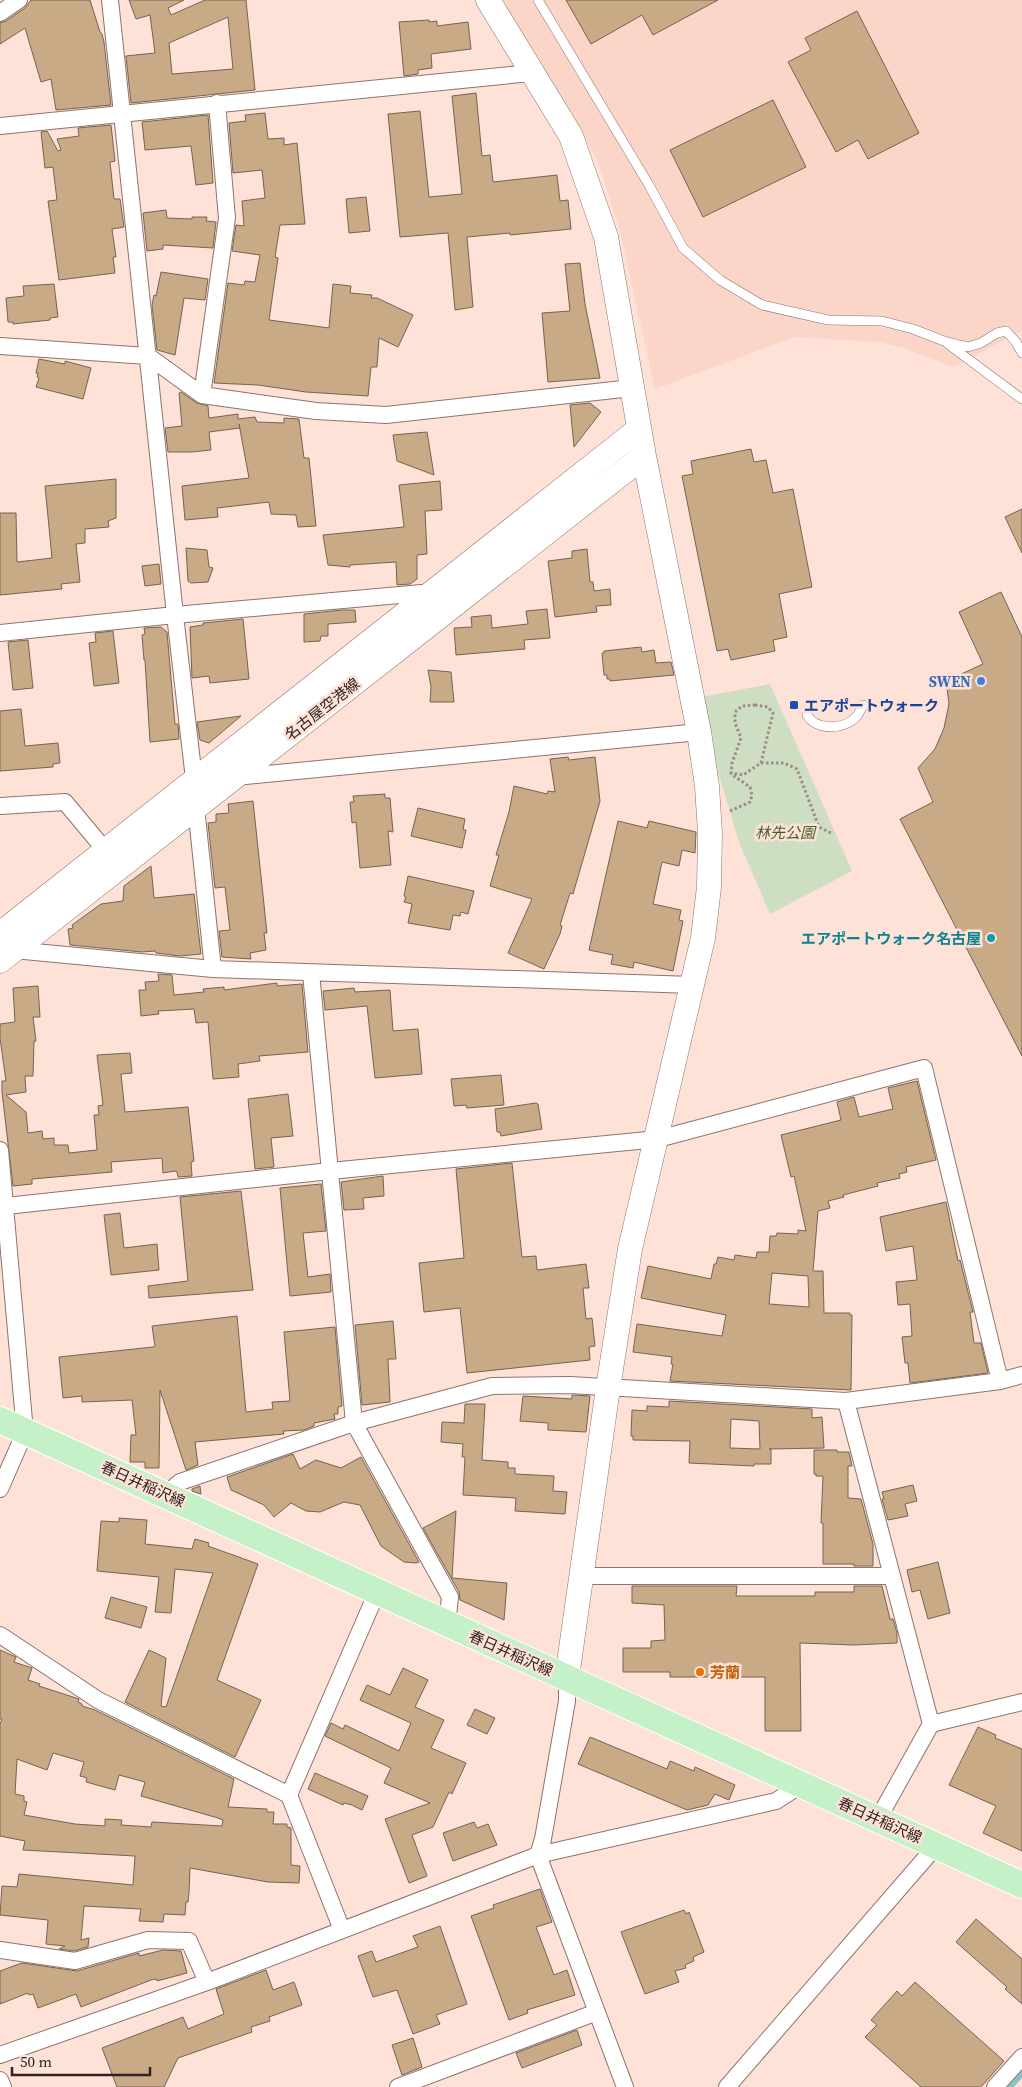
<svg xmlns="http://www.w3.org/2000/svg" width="1022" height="2087" font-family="'Source Serif 4','Noto Sans JP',serif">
  <rect width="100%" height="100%" fill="#fee1d7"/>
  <path fill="#fad5c8" d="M503 0H1022V331L953 367 904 348 879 342 794 337 655 389 619 227 597 159Z"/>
  <path fill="#cddec3" d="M770 684 852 871 770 914 739 842 719 775 701 697Z"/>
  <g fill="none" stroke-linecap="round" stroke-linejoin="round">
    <path stroke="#88c2c3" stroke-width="5.5" d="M1010 2087 1022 2074"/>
  </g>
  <path fill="#c8aa87" stroke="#746451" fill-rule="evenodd" d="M31 0H90L100 32 102 34 104 42 111 105 56 110 51 79 41 82 25 28 0 44V23L6 21 25 8Z
    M129 0H184L168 8 171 15 205 0H246L255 90 131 103 126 56 155 53 150 15 136 19ZM228 17 233 69 172 74 169 43Z
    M566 0H718L653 35 642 15 591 44Z
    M857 11 919 133 868 159 858 140 836 152 788 62 811 50 805 38Z
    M429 20V22L437 21V26L468 22 471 49 431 54 432 68 418 70V74L404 76 399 22Z
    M476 93 482 156 490 155 493 182 557 175 560 201 568 200 571 229 510 235V233L467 237 473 307 455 310 448 233 400 237 388 114 420 111 429 197 462 194 452 96Z
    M773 100 806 167 703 217 670 150Z
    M265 113 268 139 284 138V145L297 143 305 224 280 225 275 257 278 258 269 320 329 328 333 284 351 286 350 293 372 295 371 298H377L413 315 398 347 379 338 377 367H371L368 396 306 392 258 385 214 383 228 283 244 285 245 281 255 282 260 255 232 251 236 225 244 226 242 201 265 198 262 170 233 173 229 123 246 121 245 115Z
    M208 115 213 183 196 185 191 146 145 150 142 122Z
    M111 125 115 161 110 162 114 199H120L124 227 112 229 116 257H113L115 273 59 280 48 201 57 200 53 167 45 168 41 132 47 131 58 151 61 150 57 139 79 136 78 128Z
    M366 197 370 231 349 233 346 199Z
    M166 210 167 218 192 219V217H207L206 221 216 222 213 248 163 245V249L147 251 143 213Z
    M580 263 585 304 600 378 548 382 542 313 570 311 565 264Z
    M161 272 208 279 205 300 184 298 175 355 157 350 152 305 154 295 156 296Z
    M54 284 58 317 50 318V320L13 324V322H8L6 298 24 296 23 286Z
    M39 359 65 364V361L91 368 83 399 36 387 39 378 37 377 38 373H36Z
    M181 392 197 403 208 406 209 418 238 414V419L255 417 257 422 284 423V418L299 419 304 458H309L316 526 298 527 296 515 271 514 269 502 217 508 218 517 185 520 182 486 249 478 239 424 240 428 209 432 211 450 192 452H168L165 428 182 426 179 393Z
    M590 403 601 412 574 447 570 405Z
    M427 432 434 475 397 461 393 435Z
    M751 449 754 462 766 460 773 493 793 489 812 587 779 594 787 637 773 640 775 651 731 660 728 649 717 651 682 476 693 474 691 461Z
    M116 479V518L108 521 109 527 85 529V543L76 544 80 582 61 584 62 589 0 595V513H16L17 562 52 558 45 486Z
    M440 481 442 510 425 511 427 554 417 555V579L410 584 397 585 396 562 350 565V567L328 565 323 535 404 527 399 485Z
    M1022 509V553L1005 517Z
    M186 548 207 550 209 567 213 568 208 582 191 583 188 581Z
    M587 549 590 582H593L594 591 610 589 611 605 596 606 597 612 555 617 548 561 572 558V551Z
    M159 564 161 584 145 586 142 566Z
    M1001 592 1022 637V1056L900 819 933 802 918 768 935 749 944 728 949 704 946 681 983 664 959 612Z
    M547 609 550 638 524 640 525 649 456 655 454 628 472 627 471 617 491 615 492 628 528 624 526 611Z
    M342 610H355L356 622 328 624V636H321L320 641 304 642V614Z
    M243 619 249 679 210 683 209 676 192 678 190 627 203 625V623Z
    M161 627 167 632 175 724H178L179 739 150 742 145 660H144L142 635 145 634 144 628Z
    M113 631 119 683 94 686 89 643 96 642 95 633Z
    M28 640 33 688 13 690 8 642Z
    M641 647 642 652 654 650 656 663 671 662 674 675 610 681V679H607V675H604L602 653H604V651Z
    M428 670 451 672 454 702H430L431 687Z
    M21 709 25 746 58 743 60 763 53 764V767L0 771V711Z
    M241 716 209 743 200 740 197 722Z
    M568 757 569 760 595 757 600 801 573 894 570 893 560 925 562 926 560 934 544 969 508 953 532 899 490 886 499 855H496L509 812 514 786 547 794 548 791 555 792 550 759Z
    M385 794V798H390L393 832 388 831 391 865 360 868 356 822 352 823 350 802H354L353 796Z
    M253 801 267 933H264L266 950 250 953 251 959 222 957 219 931 230 930 225 887 215 888 208 823 216 822V814L229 813 228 804Z
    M418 808 465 819 463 830H466L462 848 411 836Z
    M618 821 647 828 649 821 696 832 695 853 682 850 679 866 662 862 653 904 681 910 679 920 683 921 673 971 634 962 633 968 611 964 613 955 589 950Z
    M151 866 154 898 194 894 201 954 180 956 156 953 155 951 142 952 70 945 68 929 73 928 72 925 101 904 123 901 124 886Z
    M408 876 474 891 468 914 461 912 460 916 453 915 450 930 408 923 412 904 404 902 406 897 404 896Z
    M158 974 172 975 174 995 204 992 203 989 224 987V990L277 983V986L302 984 308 1052 259 1056 260 1061 238 1064 239 1077 213 1079 208 1022 196 1023 194 1009 158 1011 159 1014 141 1016 139 990H146L145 982 159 981Z
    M38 986 40 1017H33L36 1041H34L33 1076H25L26 1092 6 1095 26 1112 28 1133 42 1131 43 1139 54 1138V1145H68L69 1153 97 1150 94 1115H99L98 1106 103 1105 97 1055 130 1053 132 1073 121 1074 125 1112 188 1107 194 1161 191 1162 192 1176 178 1177 177 1172 175 1171 163 1173 162 1158 111 1162 112 1172 32 1179V1184L13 1186 2 1092V1081H6L0 1038V1024L15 1022 13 988Z
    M354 988 355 992 390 990 393 1031 418 1029 422 1074 375 1078 367 1006 325 1010 323 991Z
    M501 1075 504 1105 467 1108 466 1105 454 1106 451 1079Z
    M917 1081 936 1160 906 1167 907 1172 899 1174 900 1178 877 1183 878 1186 843 1195 844 1197 828 1201 830 1208 818 1211 813 1271H823L824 1313H850V1315H852L851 1390 670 1381 673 1364H671L672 1357 633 1352 637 1324 722 1336 726 1315 641 1298 648 1266 711 1279 714 1264H716L718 1257 734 1260 735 1255 756 1258 757 1252H769L770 1236H776L777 1233 798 1234V1230L806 1231 794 1176 791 1177 781 1135 841 1120 837 1102 854 1097 859 1117 893 1109 888 1088ZM772 1273 808 1276 809 1307 769 1304Z
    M288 1094 293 1136 271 1138 274 1167 255 1169 248 1099Z
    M536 1103 538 1104 542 1129 501 1136 500 1132H497L495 1109Z
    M512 1163 522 1257 536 1256 537 1270 586 1264 589 1288H583L586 1319 592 1318 595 1346 589 1347 590 1360 467 1373 460 1308 424 1312 419 1263 464 1258 456 1169Z
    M383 1176 384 1196 363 1198 364 1209 344 1210 341 1182Z
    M321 1184 326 1231 303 1233 308 1277 330 1274 331 1292 290 1296 280 1188Z
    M241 1191 253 1290 149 1298 148 1286 188 1281 180 1197Z
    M946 1202 958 1261 960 1260 973 1312H970L974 1343H981L988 1373 910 1383 908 1363H905L902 1337 912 1336 910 1304 898 1305 896 1282 917 1280 913 1246 886 1251 880 1217Z
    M120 1213 124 1248 157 1244 159 1270 111 1275 104 1215Z
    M237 1316 246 1412 273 1409 272 1402 290 1401 284 1332 335 1327 342 1406 338 1407V1414H334L335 1419 314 1423V1426L304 1430 283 1431 284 1434 195 1442 198 1465 186 1470 160 1390 159 1468H145V1462H130L131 1435H136L132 1400 82 1402V1396L63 1398 59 1357 153 1347 155 1346 152 1326Z
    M393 1321 396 1359H388L390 1402 362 1405 355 1325Z
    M572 1395 590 1396 586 1432 548 1430V1423L520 1421 523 1396 572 1399Z
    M669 1401 812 1409V1418L822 1417 824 1448 769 1449H771V1464H754V1466L689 1463 690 1441 633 1440V1436H631L632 1410 647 1411V1406L669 1407ZM731 1419 759 1421 760 1449 730 1448Z
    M465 1404H485L482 1460 508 1462V1468H515V1474L554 1476 553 1491 567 1492 565 1514 515 1511 516 1498 463 1495 465 1457H462L463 1444 441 1442 442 1422 464 1423Z
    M814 1450H837V1452H849L852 1466H848V1498L861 1499 873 1544V1566H854V1564H823V1523H821L823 1476H816V1474H814Z
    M293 1454 300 1469 316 1460 341 1468 361 1457 419 1562 416 1563 404 1562 381 1546 360 1505 344 1502 320 1512 306 1511 291 1503 274 1517 264 1505 231 1490 227 1477Z
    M913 1485 917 1501 905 1504 908 1516 888 1520 882 1499H884L882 1492Z
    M200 1486 201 1494 192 1491V1489Z
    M456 1511 452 1578 507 1583 504 1620 460 1600 459 1592 423 1528Z
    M119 1518 147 1520 145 1544 192 1549 195 1539 209 1543 208 1546 258 1564 217 1680 261 1700 235 1757 125 1702 149 1650 166 1658 161 1706 166 1707 213 1573 175 1569 171 1613 155 1612 159 1577 97 1571 101 1521 119 1522Z
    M938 1562 950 1613 928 1619 920 1590 912 1592 907 1570Z
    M632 1586H737L736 1596H815V1592H854V1586H882L890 1619H893L897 1633V1643L854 1645 800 1643 801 1731H765V1677H670V1672H623V1648H651V1641L665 1640 664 1605 632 1603Z
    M111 1597 147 1607 141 1628 105 1618Z
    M0 1650 16 1657 14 1662 32 1668 28 1680 40 1684 39 1686 79 1699 78 1702 82 1704V1706L95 1710 234 1779 228 1807 267 1809V1812H274L273 1824H287V1827L291 1828V1865L300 1866 299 1883 268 1882 190 1868 189 1892 188 1902H186L185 1915 164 1914 163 1922 139 1921 141 1909 84 1906 81 1940 89 1938 88 1947 74 1951 59 1949 65 1946 46 1944 48 1920 0 1915 2 1886 17 1887 19 1874 133 1885 135 1856 23 1850 25 1841 0 1836V1724L2 1719H0ZM53 1753 84 1762 80 1776 87 1778 86 1782 115 1790 119 1775 145 1782 141 1796 218 1818 223 1820 222 1826 152 1822 151 1827 121 1825 122 1820 105 1819V1826L75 1824 24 1815 27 1802 24 1801V1796L15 1794 17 1759 47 1770Z
    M403 1668 428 1680 415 1707 444 1720 431 1748 466 1763 452 1794 449 1792 433 1827 412 1835 427 1876 409 1883 385 1819 430 1803 384 1783 391 1768 325 1736 331 1723 343 1729 345 1725 399 1751 411 1723 360 1700 367 1685 390 1695Z
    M475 1709 495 1718 487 1734 467 1725Z
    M978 1727 996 1735 995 1738 1022 1749V1851L983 1833 996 1806 949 1785Z
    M590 1737 667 1769 670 1761 694 1771 695 1767 735 1785 729 1800 715 1794 708 1805 687 1810 578 1764Z
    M315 1773 368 1796 362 1810 352 1805 344 1803 343 1805 308 1789Z
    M474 1822 477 1828 488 1824 497 1845 453 1861 443 1833Z
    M540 1889 552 1922 536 1927 554 1975 567 1970 575 1995 527 2010 528 2013 509 2020 471 1916 494 1908 493 1905Z
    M684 1910 686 1914 689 1912 704 1952 693 1957 694 1961 685 1965 686 1968 675 1971 679 1982 645 1994 621 1932Z
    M976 1919 1022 1959V2004L1005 1989 1007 1987 956 1942Z
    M440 1926 467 2004 436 2015 440 2024 413 2034 397 1990 373 1997 358 1956 372 1951 376 1962 418 1947 413 1936Z
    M163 1950 181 1951 187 1973 157 1981V1979L151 1980 81 2007 76 1994 38 2008 33 1994 29 1995 28 1993 0 2004V1971L22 1963 77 1971 139 1953V1956Z
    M266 1970 273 1990 294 1982 302 2005 269 2017 270 2021 251 2027 252 2032 178 2058 164 2087H117L102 2048 183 2017 188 2029 224 2014 216 1989Z
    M915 1982 1004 2061 981 2087H921L865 2037 877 2025 871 2020 897 1991 902 1996Z
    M577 2030 582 2045 522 2068 516 2053Z
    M413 2038 422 2067 402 2075 392 2045Z"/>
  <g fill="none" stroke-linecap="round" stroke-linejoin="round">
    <g stroke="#8e746b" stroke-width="10">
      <path id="lane" d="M538 0 649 185 683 248 720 280 762 305 828 320 882 321 913 329 944 341 968 347 981 343 997 333 1006 331 1016 342 1022 353
        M948 344 1022 399
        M807 715C816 731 845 730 857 716 859 713 861 709 863 705"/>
    </g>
    <g stroke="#8e746b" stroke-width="18">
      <path id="street" d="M110 0 175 615 194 779
        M0 13 19 0
        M0 126 531 73
        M0 346 148 356 202 395 316 411 386 415 632 388
        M202 395 227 218 217 103
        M0 633 175 615 433 592
        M236 777 699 732
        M0 806 65 802 105 850
        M196 807 213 969
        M14 950 213 969 693 985
        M311 973 354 1423 450 1597 447 1625
        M0 1150 25 1432 0 1489
        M6 1206 330 1171 658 1139 924 1068 1000 1381 1022 1375
        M846 1401 931 1724
        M166 1494 180 1482 354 1423 492 1386 570 1385 846 1401 1000 1381
        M582 1576H892
        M0 1635 98 1700 289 1795 342 1930
        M289 1795 377 1592
        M878 1819 931 1724 1022 1702
        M0 1950 75 1961 148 1940 189 1941 207 1982
        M0 2055 207 1982 538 1855 543 1839 567 1701V1677
        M0 2080 3 2087
        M398 2087 597 2012
        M625 2087 538 1855 776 1801 801 1785
        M727 2087 936 1846
        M995 2087 1022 2057"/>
    </g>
    <g stroke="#8e746b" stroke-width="25">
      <path id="secondary" d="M488 0 571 136 606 237 644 456 699 732 707 786 710 833 709 887 703 938 630 1249 608 1388 567 1677
        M0 934 639 429
        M0 961 644 456"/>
    </g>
    <g stroke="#fff" stroke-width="28">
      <path id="primary" d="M0 1420 1022 1885"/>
    </g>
    <path stroke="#9f8b84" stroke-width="3" stroke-dasharray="2.5 2.5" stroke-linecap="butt" d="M755 705 768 707 773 713 761 763 743 775 731 773 732 763 741 738 735 723V712L742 706Z
      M761 763H784L797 769 819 827 833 834
      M730 811 750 802 752 795 750 787 731 774"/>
    <use href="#lane" stroke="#fff" stroke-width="9"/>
    <use href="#street" stroke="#fff" stroke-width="16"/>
    <use href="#secondary" stroke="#fff" stroke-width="24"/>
    <use href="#primary" stroke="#c4f1c7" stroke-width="26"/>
  </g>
  <circle fill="#3f7fe0" stroke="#fee1d7" stroke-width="2" cx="981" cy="681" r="5"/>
  <rect fill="#1a4fb4" stroke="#fee1d7" stroke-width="2" x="789" y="700" width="10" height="10" rx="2.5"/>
  <circle fill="#0f9aa8" stroke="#fee1d7" stroke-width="2" cx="991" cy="938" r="5"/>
  <circle fill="#e8710a" stroke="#fee1d7" stroke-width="2" cx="700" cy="1672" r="5"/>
  <g text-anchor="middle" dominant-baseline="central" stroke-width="5" stroke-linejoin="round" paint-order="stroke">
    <g font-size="15" font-weight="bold" fill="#366cbe" stroke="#fee1d7" text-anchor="end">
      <text x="971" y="681">SWEN</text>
    </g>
    <g font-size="15" font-weight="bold" fill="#164399" stroke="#fee1d7" text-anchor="start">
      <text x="804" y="705">エアポートウォーク</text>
    </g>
    <g font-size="15" fill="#2e2420" stroke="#fee1d7">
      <text transform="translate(322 709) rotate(-38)">名古屋空港線</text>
      <text transform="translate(143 1484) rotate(24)">春日井稲沢線</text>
      <text transform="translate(511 1653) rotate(24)">春日井稲沢線</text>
      <text transform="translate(880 1820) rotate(24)">春日井稲沢線</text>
    </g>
    <g font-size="15" font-style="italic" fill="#43622b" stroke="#fee1d7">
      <text x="785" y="832">林先公園</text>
    </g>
    <g font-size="15" font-weight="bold" fill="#0d838f" stroke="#fee1d7" text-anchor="end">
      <text x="981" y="938">エアポートウォーク名古屋</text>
    </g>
    <g font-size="15" font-weight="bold" fill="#c56008" stroke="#fee1d7" text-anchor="start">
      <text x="710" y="1672">芳蘭</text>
    </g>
  </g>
  <path d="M12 2067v8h138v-8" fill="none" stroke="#2e2420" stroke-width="2.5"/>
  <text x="20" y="2067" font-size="15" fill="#2e2420" stroke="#fee1d7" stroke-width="4" paint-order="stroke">50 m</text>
</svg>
